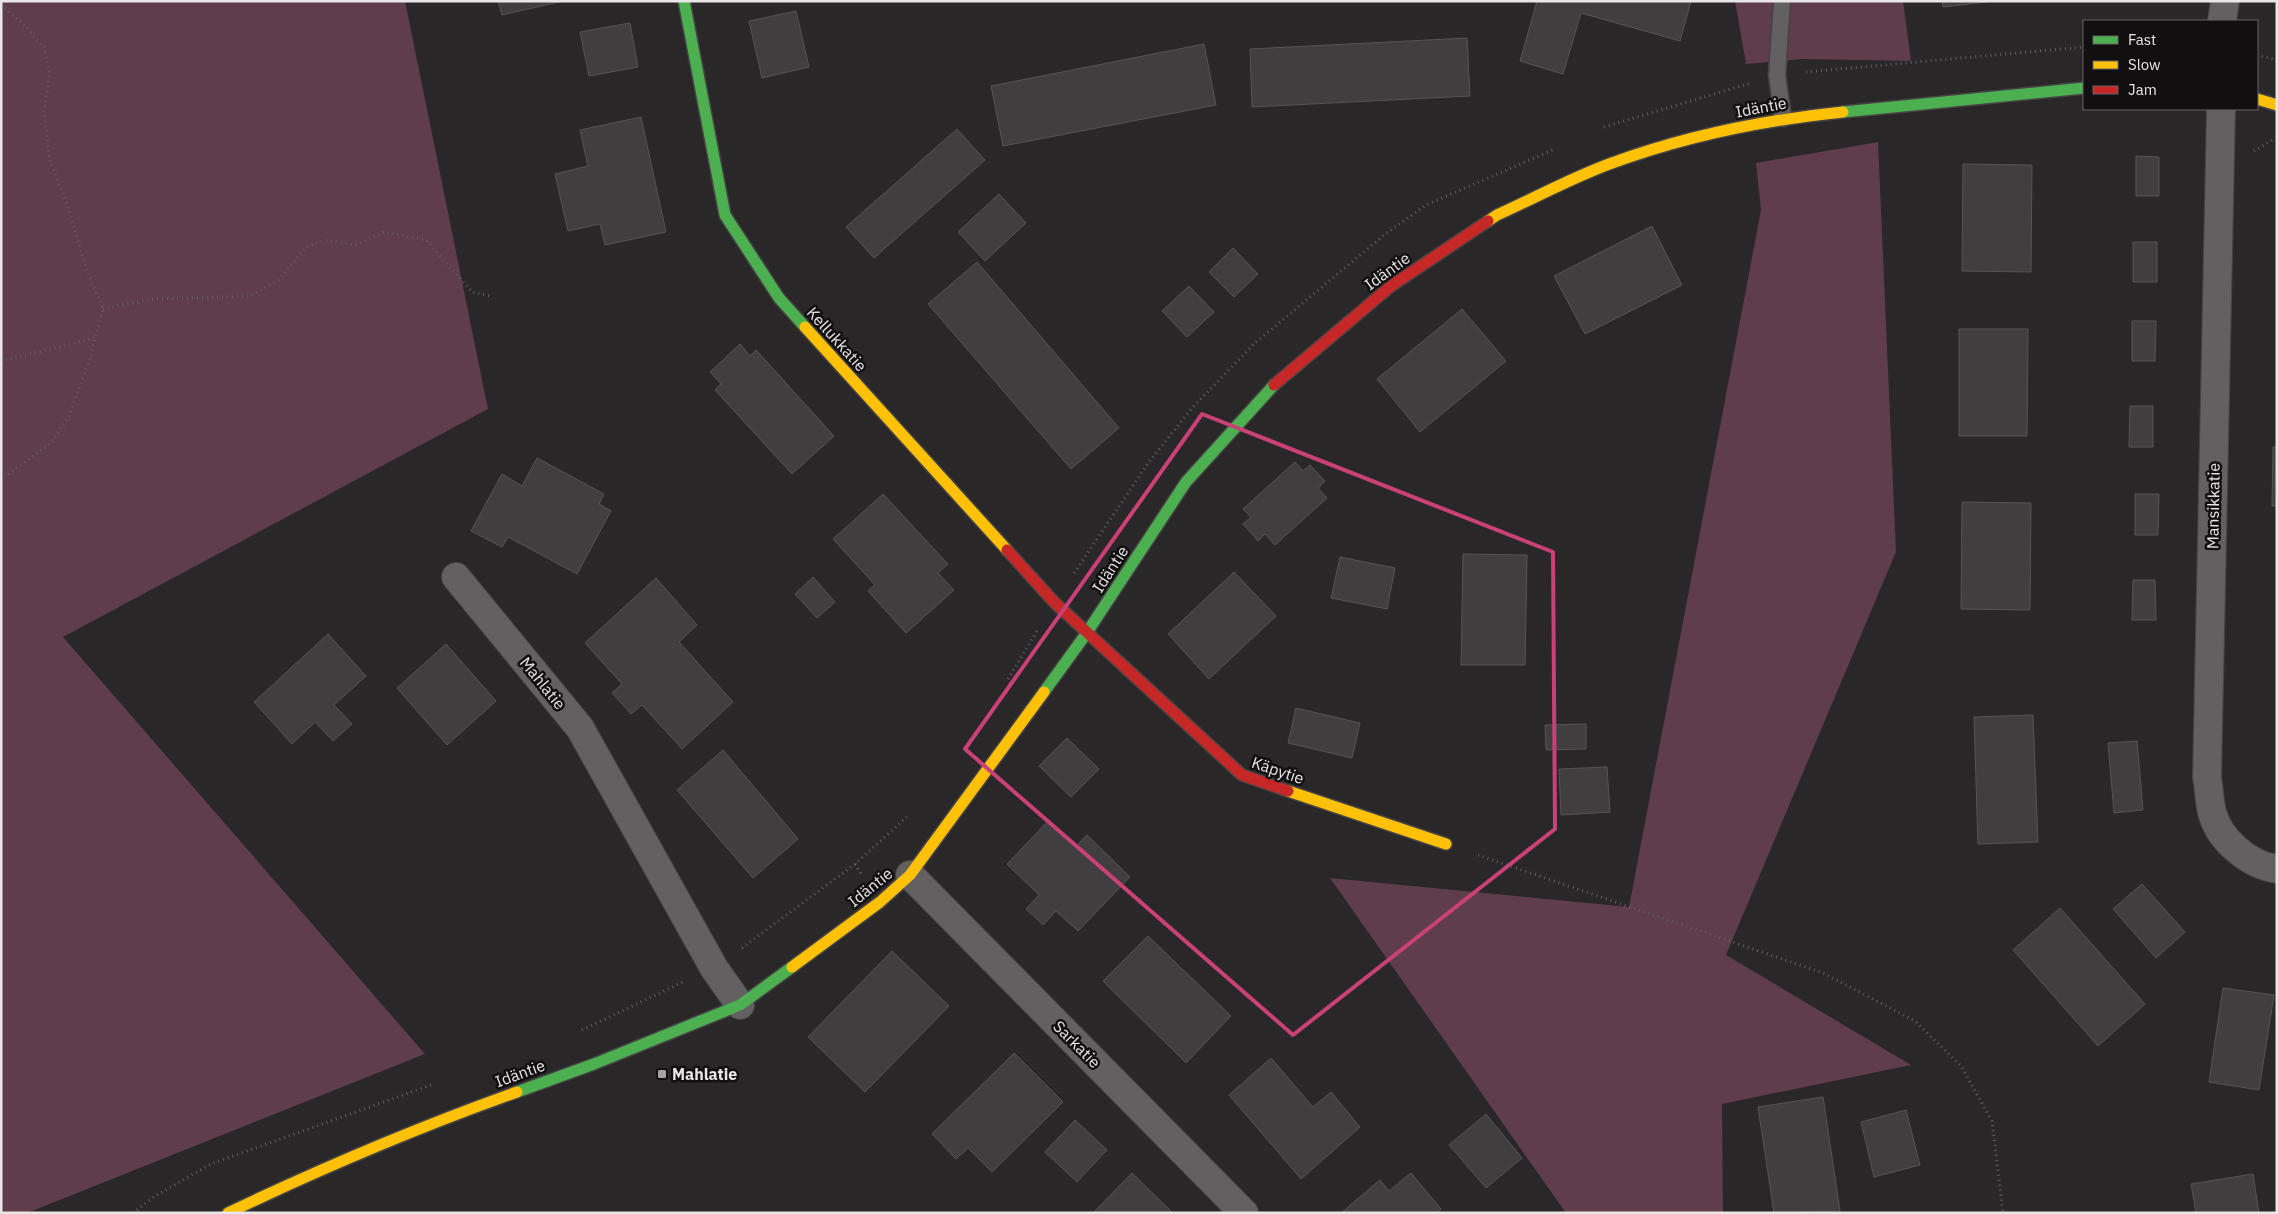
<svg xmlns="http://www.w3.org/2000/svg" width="2278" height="1214" font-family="'IBM Plex Sans',sans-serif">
  <rect width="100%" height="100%" fill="#292728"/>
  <path fill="#5f3d4b" d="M1 1H405L488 409 63 637 425 1054 27 1213H1Z
    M1735 1H1903L1911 61 1803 59 1746 64Z
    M1878 142 1896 552 1726 955 1911 1065 1722 1104 1723 1213H1566L1330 878 1629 907 1761 210 1756 163Z"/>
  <path fill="#403e3f" stroke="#565555" d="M498 1H563L502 15Z
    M1537 1H1691L1680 41 1581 13 1563 74 1520 61Z
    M1942 1H1994L1943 7Z
    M796 11 809 67 762 78 749 21Z
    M630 23 638 67 589 76 580 32Z
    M1467 38 1470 96 1252 107 1250 49Z
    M1204 44 1216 105 1003 146 991 86Z
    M641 117 666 232 605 245 600 224 568 231 555 174 588 166 580 130Z
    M957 129 985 160 874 258 846 227Z
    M2136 156 2159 157V196H2136Z
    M1963 164 2032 165 2031 272 1962 271Z
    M999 194 1026 223 985 261 958 232Z
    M1652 226 1682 285 1585 334 1554 276Z
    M2133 242H2157V282H2133Z
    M1233 248 1258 274 1234 297 1209 272Z
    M977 262 1119 428 1071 469 928 304Z
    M1189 286 1214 312 1187 337 1162 311Z
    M1462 309 1506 361 1420 432 1377 379Z
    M2132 321H2156L2155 361H2132Z
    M1959 329H2028L2027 436H1959Z
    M740 344 750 356 756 350 834 436 792 474 715 390 721 384 710 372Z
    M2130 406H2153V447H2129Z
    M2273 447H2277V506H2272Z
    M537 458 604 494 599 504 611 511 577 574 508 537 502 547 471 531 502 474 522 486Z
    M1295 462 1303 471 1310 465 1325 481 1318 488 1327 498 1275 545 1265 534 1258 541 1243 524 1251 517 1243 509Z
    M883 494 948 564 938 573 954 590 906 633 868 591 875 585 833 539Z
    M2135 494H2159L2158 535H2135Z
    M1962 502 2031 503 2030 610 1961 609Z
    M1463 554 1527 555 1525 665H1461Z
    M1340 557 1395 568 1387 609 1331 598Z
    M1234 572 1276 616 1209 679 1168 634Z
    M813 577 835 602 817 618 795 594Z
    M656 578 697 625 679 642 733 702 682 749 642 705 631 714 612 693 622 684 585 643Z
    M2133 580H2155L2156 620H2132Z
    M328 634 366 676 334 705 352 724 333 741 315 722 292 744 254 702Z
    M446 644 496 701 447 745 397 688Z
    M1296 708 1360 723 1352 758 1288 743Z
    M2033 715 2038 842 1978 844 1974 717Z
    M1586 724V749L1546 750 1545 725Z
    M1067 738 1099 769 1071 797 1039 766Z
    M2137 741 2143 810 2114 813 2108 743Z
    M723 750 798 839 753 878 677 790Z
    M1607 767 1610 812 1561 815 1559 769Z
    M1049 820 1076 846 1087 835 1130 877 1078 931 1056 911 1043 925 1026 909 1039 895 1007 864Z
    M2142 884 2185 932 2156 958 2113 909Z
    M2060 908 2145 1004 2098 1046 2013 950Z
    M1148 936 1231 1016 1186 1063 1103 981Z
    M892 951 949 1006 865 1092 808 1037Z
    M2223 988 2274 995 2259 1090 2209 1082Z
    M1014 1053 1063 1102 992 1172 968 1148 956 1159 932 1134Z
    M1271 1058 1313 1107 1331 1092 1360 1127 1301 1179 1229 1095Z
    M1823 1097 1840 1211 1774 1213 1758 1107Z
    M1906 1110 1920 1165 1874 1177 1861 1122Z
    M1486 1114 1522 1158 1486 1188 1449 1145Z
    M1075 1120 1107 1150 1077 1182 1045 1152Z
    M1132 1173 1173 1213H1093Z
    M1411 1173 1441 1209 1437 1213H1341L1380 1180 1389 1191Z
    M2253 1174 2259 1213H2196L2191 1184Z"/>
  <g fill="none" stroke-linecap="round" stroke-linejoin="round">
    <g stroke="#454344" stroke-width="19">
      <path id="lane" d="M1782 1 1777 75 1783 118"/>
    </g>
    <g stroke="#454344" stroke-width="30">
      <path id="street" d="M2222 21 2225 1
        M2221 109 2207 777C2209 788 2209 800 2212 812 2219 840 2249 865 2277 869
        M456 577 580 728 714 968 740 1005
        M910 875 1244 1213"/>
    </g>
    <g stroke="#454344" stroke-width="14">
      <path id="fast" d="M684 1 725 215 779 298 805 327
        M1843 112 2084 88
        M1044 692 1086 634 1186 482 1274 385
        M517 1092 594 1064 740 1005 792 967"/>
    </g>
    <g stroke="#454344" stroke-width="14">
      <path id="slow" d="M2257 99 2277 105
        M1488 221 1497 215C1535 198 1573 177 1612 163 1686 136 1764 120 1843 112
        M805 327 1007 550
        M1288 791 1446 844
        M792 967 880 902 910 875 1044 692
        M228 1213C322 1168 419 1127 517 1092"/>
    </g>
    <g stroke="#454344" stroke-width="14">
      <path id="jam" d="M1274 385 1391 286 1488 221
        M1007 550 1054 602 1242 775 1288 791"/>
    </g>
    <path stroke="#626061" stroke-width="3" stroke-dasharray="1 4" stroke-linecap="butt" d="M1 5 24 25 44 47 50 75 44 111 50 161 67 204 86 268 103 309 90 359 69 416 51 443 8 474
      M2257 55 2277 60
      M1806 72 2084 47
      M1604 127 1751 83
      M2254 151 2274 139
      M103 309 152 299 250 296 279 280 306 247 325 240 356 245 384 232 426 240 472 292 490 296
      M1 361 95 338
      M1074 573 1149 462 1192 408 1254 344 1384 235 1426 205 1555 149
      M1008 679 1037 631
      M1478 855 1823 973 1915 1021 1961 1066 1992 1121 2003 1213
      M855 864 861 874
      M742 948 855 864 909 815
      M582 1030 683 982
      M133 1213 155 1196 211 1164 431 1085"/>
    <use href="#lane" stroke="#626061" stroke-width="16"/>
    <use href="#street" stroke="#626061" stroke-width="28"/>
    <use href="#fast" stroke="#4caf50" stroke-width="11"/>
    <use href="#slow" stroke="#ffc107" stroke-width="11"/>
    <use href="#jam" stroke="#c62828" stroke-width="11"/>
  </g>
  <path fill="none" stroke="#ca4177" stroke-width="4" stroke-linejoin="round" d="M1202 414 1553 552 1555 829 1293 1035 965 749Z"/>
  <rect fill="#a6a3a4" stroke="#110f10" stroke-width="2" x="657" y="1069" width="10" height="10" rx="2.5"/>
  <g text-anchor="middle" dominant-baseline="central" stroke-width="5" stroke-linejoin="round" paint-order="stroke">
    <g font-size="16" fill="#e9e6e7" stroke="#110f10">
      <text transform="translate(1761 107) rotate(-11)">Idäntie</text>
      <text transform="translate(1387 271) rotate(-36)">Idäntie</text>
      <text transform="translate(837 339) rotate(48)">Kellukkatie</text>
      <text transform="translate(2213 506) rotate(-89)">Mansikkatie</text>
      <text transform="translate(1110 569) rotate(-57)">Idäntie</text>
      <text transform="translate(543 683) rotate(51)">Mahlatie</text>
      <text transform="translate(1278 770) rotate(19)">Käpytie</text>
      <text transform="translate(870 887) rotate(-39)">Idäntie</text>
      <text transform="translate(1077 1044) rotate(45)">Sarkatie</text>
      <text transform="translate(520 1073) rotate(-20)">Idäntie</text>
    </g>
    <g font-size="16" font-weight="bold" fill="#e9e6e7" stroke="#110f10" text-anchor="start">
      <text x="672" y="1074">Mahlatie</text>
    </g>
  </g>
  <rect width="2278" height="1214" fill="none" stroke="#e9e6e7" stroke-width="5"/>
  <rect x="2083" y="20" width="175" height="90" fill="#110f10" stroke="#676566"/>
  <rect x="2093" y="36" width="25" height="8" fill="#4caf50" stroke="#676566"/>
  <text x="2128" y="45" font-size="15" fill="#e9e6e7">Fast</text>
  <rect x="2093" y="61" width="25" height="8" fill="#ffc107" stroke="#676566"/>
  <text x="2128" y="70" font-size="15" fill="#e9e6e7">Slow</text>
  <rect x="2093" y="86" width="25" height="8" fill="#c62828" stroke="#676566"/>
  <text x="2128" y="95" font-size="15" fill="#e9e6e7">Jam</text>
</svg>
